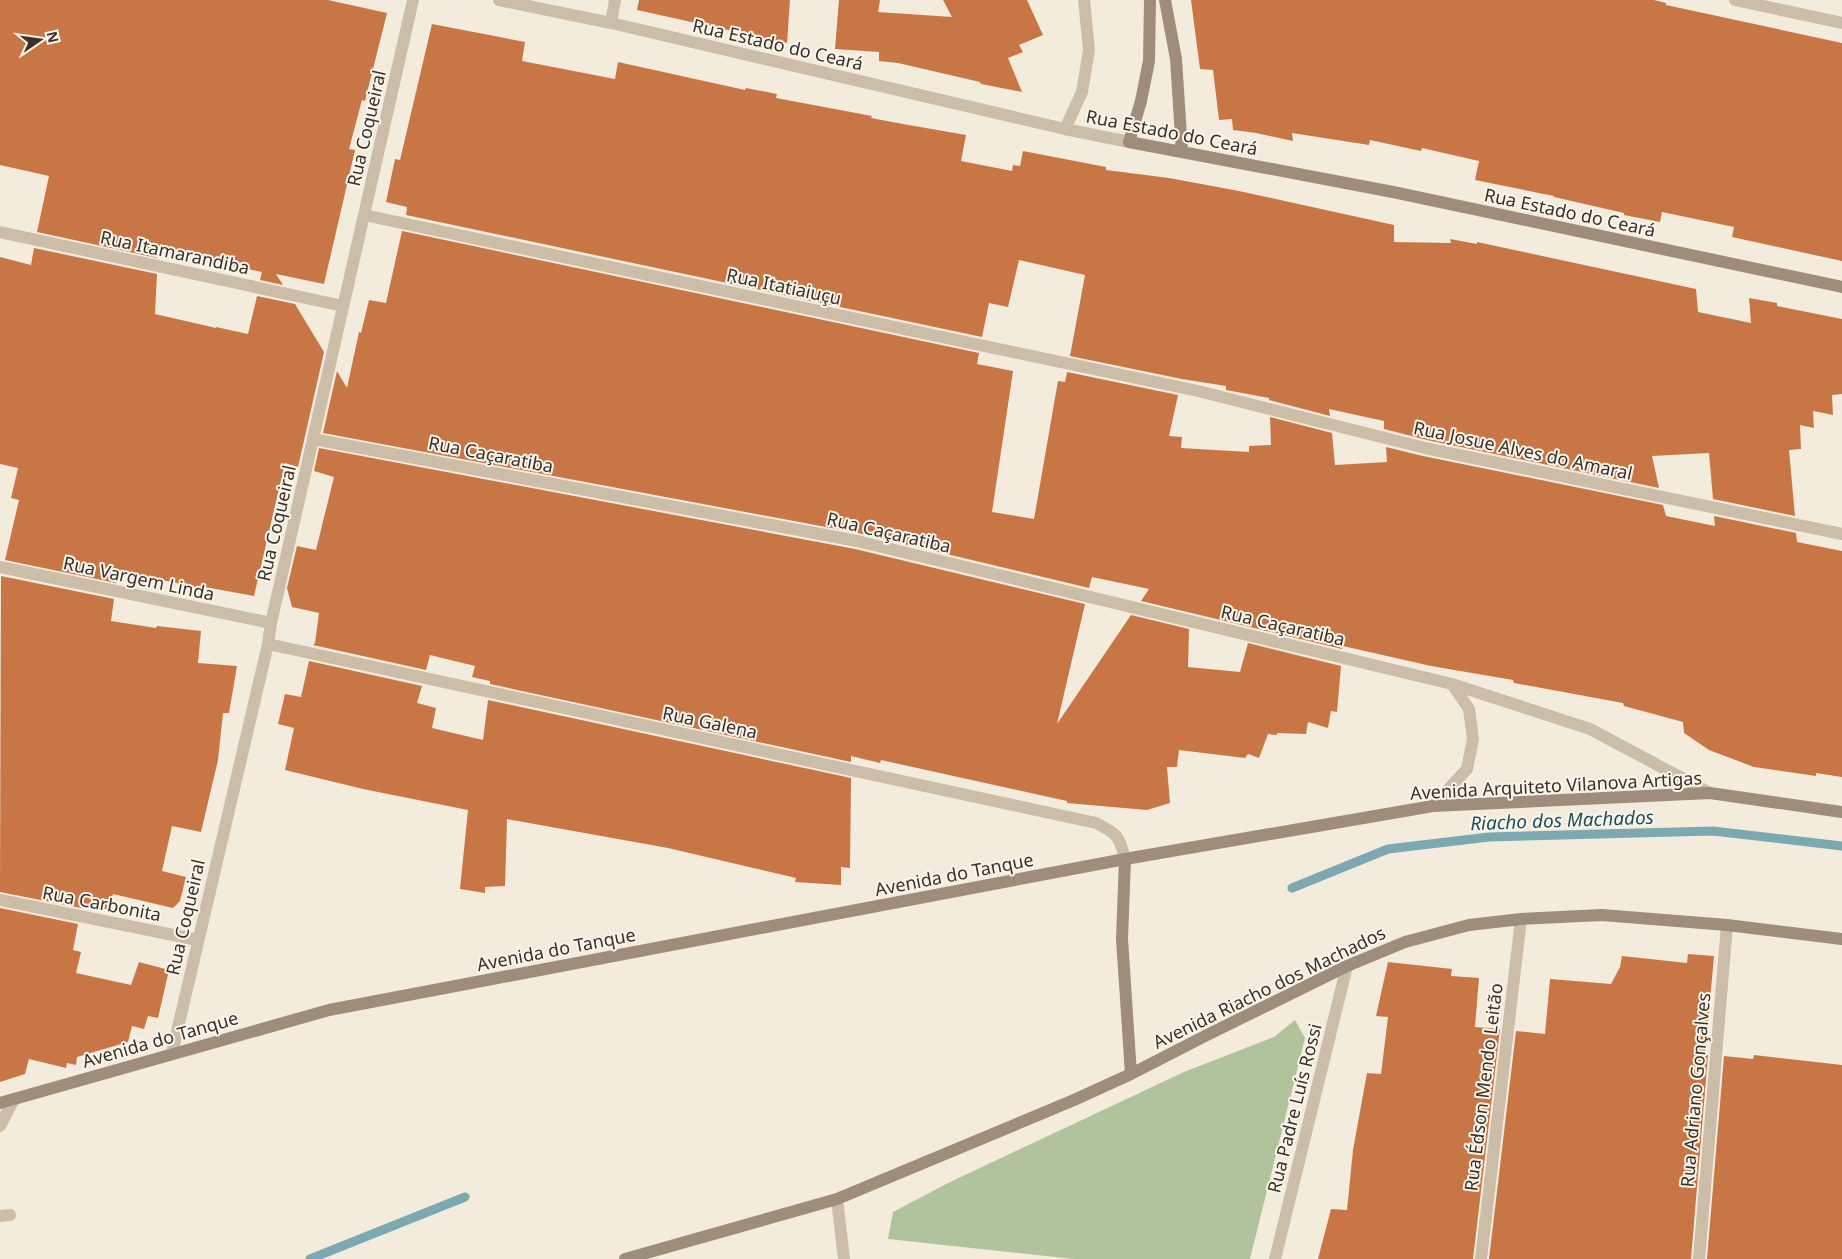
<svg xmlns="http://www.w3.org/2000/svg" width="1842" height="1259" font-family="'Noto Sans',sans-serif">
  <rect width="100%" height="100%" fill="#f3ecdd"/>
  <path fill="#b1c39d" d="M1295 1020 1305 1038 1250 1259H1074L888 1239 893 1212 948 1183 1184 1072 1274 1037Z"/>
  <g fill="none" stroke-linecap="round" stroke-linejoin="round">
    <path stroke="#7ca8b1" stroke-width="9" d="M1292 888 1388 849 1489 837 1713 831 1842 846
      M310 1259 465 1197"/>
  </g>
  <path fill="#c87646" d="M0 0H328L387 13 365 101 362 100 349 149 355 150 324 284 276 274 283 285 260 280 262 272 230 265V263L158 249 157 258 37 232 49 176 0 165Z
    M639 0H790L787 43 637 10Z
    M839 0H880L878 12 952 17 943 0H1027L1043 35 1019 45 1023 52 1008 58 1022 92 981 84 980 82 898 63 879 61V52L835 49Z
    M1191 0H1654L1666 3V5L1842 43V261L1732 237 1734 227 1662 212 1660 222 1624 215V213L1554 197V196L1475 180 1479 161 1422 148 1421 151 1370 140 1369 145 1292 133 1293 141 1256 133 1233 130 1232 119 1219 120 1213 70 1200 69Z
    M432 24 525 42 522 61 615 79 618 62 745 90 746 88 777 94 776 98 872 116 871 118 903 124 966 135 961 161 1012 171 1013 165 1020 166 1023 151 1106 167V170L1169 178 1239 191 1394 225V242L1451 243 1450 239 1477 244V242L1696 289 1698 312 1751 323 1749 298 1777 303V306L1842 319V394L1832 395 1833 415 1813 411 1814 428 1800 425 1801 449 1789 450 1795 516 1713 499 1709 453 1652 456 1659 488 1427 440 1384 429V421L1329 409 1330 416 1269 400V398L1226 390V386L1182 379 1070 356 1085 275 1019 260 1008 307 989 303 982 337 406 215 407 207 386 202 395 159 400 160Z
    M402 231 979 353 977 364 1013 371 992 512 1034 519 1058 381 1065 382 1067 372 1178 395 1169 436 1182 437 1181 448 1249 452V446L1271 445 1270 417 1332 433 1335 465 1387 462 1386 447 1423 456 1663 505 1666 516 1715 526 1714 516 1796 533 1797 542 1842 551V777L1816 773V776L1754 767 1709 750 1684 733 1683 722 1624 706 1623 703 1514 683 1513 680 1431 666 1343 646 1342 649 1141 601 1149 589 1092 577 1089 588 858 533 323 433 337 371 347 388 359 332 361 333 369 300 386 303Z
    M34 248 157 274 155 314 216 328V327L248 334 257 296 295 304 324 352 298 467 285 463 254 596 205 587V589L118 571 116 583 5 560 19 500 11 498 18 468 0 464V257L31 265Z
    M319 448 855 549 1085 604 1057 724 1131 615 1189 629 1188 667 1240 672 1248 643 1341 666 1337 712 1331 711 1328 728 1308 722 1306 734 1277 733V735L1268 734 1259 758 1248 754 1245 758 1179 750 1177 767H1167L1170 803 1147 810 1067 803V801L881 760 880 763 851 756V762L490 684V681L472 677 475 666 430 655 426 670 313 645 315 643 319 613 292 607 287 588 297 546 316 550 334 477 314 471Z
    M1 576 114 599 111 621 156 628 157 626 201 631 198 663 237 666 229 713H223L218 760 201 832 172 826 162 871 186 877 180 901 173 908 113 894 109 910 82 903 81 908 0 892Z
    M309 661 422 686 417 703 436 708 432 728 483 740 488 700 851 778 850 868 841 867V885L795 882 796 878 668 848 507 819 505 886 485 887V893L460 889 468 810 363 789 285 770 294 728 278 724 285 694 301 697Z
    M0 908 78 924 73 950 81 952 76 973 131 985 139 962 169 970 158 1018 148 1016 144 1029 132 1026 128 1042 77 1057 76 1065 67 1063 66 1068 29 1059 25 1074 0 1082Z
    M1688 954 1714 956 1705 1055H1708L1691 1259H1489L1516 1031 1545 1034 1550 979 1611 984 1620 967 1622 956 1687 963Z
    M1388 962 1452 969 1451 976 1479 978 1475 1027 1500 1029 1473 1259H1318L1331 1209 1347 1210 1353 1150 1367 1073 1381 1074 1388 1017 1376 1016Z
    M1754 1055 1842 1065V1259H1707L1724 1056 1753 1059Z"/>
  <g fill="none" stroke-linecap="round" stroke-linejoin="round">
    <path stroke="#ccbda9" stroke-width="12" d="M499 0 611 23 1065 129 1129 142
      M1735 0 1842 23
      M611 23 615 0
      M1065 129 1082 92 1089 50 1084 0
      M364 215 1198 391 1425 448 1842 534
      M0 232 343 306
      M313 439 857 541 1452 684 1590 729 1710 793
      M0 567 271 623
      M268 644 1096 823C1116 833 1120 836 1125 859
      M1433 806 1467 769 1473 739 1469 709 1452 684
      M0 900 198 940
      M172 1053 268 644 271 623 413 0
      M0 1126 14 1099
      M837 1199 844 1259
      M0 1216 10 1215
      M1275 1259 1347 966
      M1481 1259 1521 919
      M1699 1259 1727 925"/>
    <path stroke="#9f8c7a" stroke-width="12" d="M1150 0 1149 61 1141 101 1129 142 1393 192 1842 287
      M1165 0 1176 59 1182 152
      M1125 859 1122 939 1131 1074
      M0 1103 329 1010 1125 859 1433 806 1710 793 1842 812
      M625 1259 837 1199 1074 1100 1131 1074 1207 1035 1347 966 1405 942 1469 925 1521 919 1602 915 1727 925 1842 939"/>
  </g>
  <g text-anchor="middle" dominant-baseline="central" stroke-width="4" stroke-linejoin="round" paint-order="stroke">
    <g font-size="18" fill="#393029" stroke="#faf5ea">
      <text transform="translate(778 44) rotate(13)">Rua Estado do Ceará</text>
      <text transform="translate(366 128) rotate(-77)">Rua Coqueiral</text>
      <text transform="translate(1172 132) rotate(11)">Rua Estado do Ceará</text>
      <text transform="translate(1570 212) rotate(12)">Rua Estado do Ceará</text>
      <text transform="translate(175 252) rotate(12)">Rua Itamarandiba</text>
      <text transform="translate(784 286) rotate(12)">Rua Itatiaiuçu</text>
      <text transform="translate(1523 450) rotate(12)">Rua Josue Alves do Amaral</text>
      <text transform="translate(491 454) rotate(11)">Rua Caçaratiba</text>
      <text transform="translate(276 523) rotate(-77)">Rua Coqueiral</text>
      <text transform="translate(889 532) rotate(13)">Rua Caçaratiba</text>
      <text transform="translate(139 578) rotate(12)">Rua Vargem Linda</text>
      <text transform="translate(1283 625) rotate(13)">Rua Caçaratiba</text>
      <text transform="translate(710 722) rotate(12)">Rua Galena</text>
      <text transform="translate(1556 785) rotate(-3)">Avenida Arquiteto Vilanova Artigas</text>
      <text transform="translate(954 874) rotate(-11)">Avenida do Tanque</text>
      <text transform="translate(102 903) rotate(11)">Rua Carbonita</text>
      <text transform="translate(185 917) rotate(-77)">Rua Coqueiral</text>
      <text transform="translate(556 949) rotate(-11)">Avenida do Tanque</text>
      <text transform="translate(1269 987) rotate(-26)">Avenida Riacho dos Machados</text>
      <text transform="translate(160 1039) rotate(-16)">Avenida do Tanque</text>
      <text transform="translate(1483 1087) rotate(-83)">Rua Édson Mendo Leitão</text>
      <text transform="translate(1695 1090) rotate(-85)">Rua Adriano Gonçalves</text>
      <text transform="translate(1294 1108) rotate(-76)">Rua Padre Luís Rossi</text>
    </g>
    <g font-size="19" font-style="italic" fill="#1d4f5b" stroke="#faf5ea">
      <text transform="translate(1562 820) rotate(-2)">Riacho dos Machados</text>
    </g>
  </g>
  <g transform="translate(40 40) rotate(77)" stroke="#faf5ea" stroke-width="4" paint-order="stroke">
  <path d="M0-4L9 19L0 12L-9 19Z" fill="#393029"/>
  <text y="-8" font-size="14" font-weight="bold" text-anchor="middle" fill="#393029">N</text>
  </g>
</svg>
